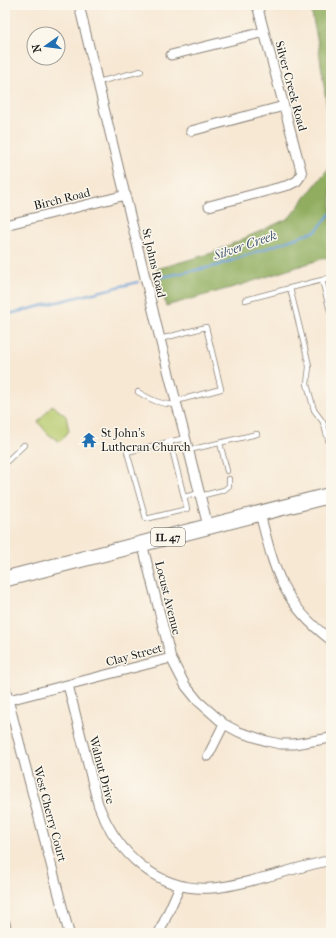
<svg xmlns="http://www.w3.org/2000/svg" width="336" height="938" font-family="'IM FELL French Canon',serif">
  <rect width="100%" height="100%" fill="#fbf7ec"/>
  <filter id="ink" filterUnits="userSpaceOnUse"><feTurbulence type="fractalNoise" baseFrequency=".025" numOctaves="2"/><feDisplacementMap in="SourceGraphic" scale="8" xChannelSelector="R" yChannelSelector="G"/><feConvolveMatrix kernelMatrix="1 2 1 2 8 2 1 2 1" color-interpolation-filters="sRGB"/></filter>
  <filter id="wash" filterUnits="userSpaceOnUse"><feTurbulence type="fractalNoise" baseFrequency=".012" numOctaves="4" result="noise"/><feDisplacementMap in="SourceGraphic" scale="16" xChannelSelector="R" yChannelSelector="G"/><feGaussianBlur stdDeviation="0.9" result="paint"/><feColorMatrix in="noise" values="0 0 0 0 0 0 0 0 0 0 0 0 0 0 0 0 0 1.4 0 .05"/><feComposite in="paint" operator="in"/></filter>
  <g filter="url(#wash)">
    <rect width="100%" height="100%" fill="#f7e8d4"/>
    <path fill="#b7ca6d" stroke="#6a7344" d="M52 405 66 416 69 431 60 442 48 434 38 422Z"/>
    <path fill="#91ae60" stroke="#56653e" d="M310 5H331V135L318 43Z
      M331 165V256L241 285 166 306 157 269 212 253 289 218Z"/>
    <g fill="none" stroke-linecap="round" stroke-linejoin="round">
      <path stroke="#689dd5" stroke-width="2.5" d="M157 278 216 266 316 231 331 213
        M5 315 138 282"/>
    </g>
  </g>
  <g filter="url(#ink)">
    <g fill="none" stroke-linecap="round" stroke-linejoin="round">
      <g stroke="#8a8278" stroke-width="6">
        <path id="lane" d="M98 82 141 71
          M322 280 331 277
          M245 300 290 288
          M331 315 322 280 290 288 308 361 309 367 307 384 314 410 323 422 331 450
          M160 339 206 327 221 389 176 401
          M138 392C153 401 160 404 177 405
          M170 441 187 509 146 519 127 452 185 438
          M220 443 227 471
          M189 450 257 434
          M5 463 24 445
          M200 496 224 490 229 486V479
          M184 497 200 493"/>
      </g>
      <g stroke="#8a8278" stroke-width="11">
        <path id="street" d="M79 5 160 339 208 526
          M171 55 264 32
          M191 131 284 106
          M209 206 289 185 297 181 302 174 257 5
          M5 225 126 195
          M260 513C274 569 282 604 331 640
          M142 543 171 658 185 685 198 701 224 724 239 732 267 741 280 744H294L331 738
          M68 685 98 804C117 853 157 892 212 888 230 887 249 881 266 877 288 871 309 865 331 860
          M5 688 69 933
          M5 701 171 658
          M208 756 224 724
          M5 923 7 933
          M159 933 180 886"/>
      </g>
      <g stroke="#8a8278" stroke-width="17">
        <path id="primary" d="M5 579 331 495"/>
      </g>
      <use href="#lane" stroke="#fff" stroke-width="4.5"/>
      <use href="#street" stroke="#fff" stroke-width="9"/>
      <use href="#primary" stroke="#fff" stroke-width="15"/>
    </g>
  </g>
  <defs>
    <g id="temple-bare" transform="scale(1.2)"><path d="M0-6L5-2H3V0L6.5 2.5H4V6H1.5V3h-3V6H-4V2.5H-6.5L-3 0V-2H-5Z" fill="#1f6fb2" stroke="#fbf7ec" stroke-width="2.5" paint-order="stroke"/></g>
  </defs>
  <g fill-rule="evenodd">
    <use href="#temple-bare" x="89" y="440"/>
  </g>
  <g text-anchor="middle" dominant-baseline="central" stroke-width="3" stroke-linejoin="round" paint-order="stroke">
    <rect fill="#fbf7ec" stroke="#5f5e5a" stroke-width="1" x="151" y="528" width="34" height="18" rx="3"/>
    <g font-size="11" font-weight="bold" fill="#1c1c1c">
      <text x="168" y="537">IL 47</text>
    </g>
    <g font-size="12" fill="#1c1c1c" stroke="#fbf7ec">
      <text transform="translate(291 86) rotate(75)">Silver Creek Road</text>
      <text transform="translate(62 199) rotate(-14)">Birch Road</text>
      <text transform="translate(154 263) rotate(77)">St Johns Road</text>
      <text transform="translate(168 598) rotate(76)">Locust Avenue</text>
      <text transform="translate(134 655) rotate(-15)">Clay Street</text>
      <text transform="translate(102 770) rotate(75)">Walnut Drive</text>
      <text transform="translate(50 814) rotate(75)">West Cherry Court</text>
    </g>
    <g font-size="12" fill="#1c1c1c" stroke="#fbf7ec" text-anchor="start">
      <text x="101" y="433">St John's<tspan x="101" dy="14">Lutheran Church</tspan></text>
    </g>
    <g font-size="13" font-style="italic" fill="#3e566f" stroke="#fbf7ec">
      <text transform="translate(245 245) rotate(-19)">Silver Creek</text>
    </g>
  </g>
  <rect width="336" height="938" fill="none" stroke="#fbf7ec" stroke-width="20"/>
  <g transform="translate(46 46) rotate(256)"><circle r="19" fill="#fbf7ec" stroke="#a29f99"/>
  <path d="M0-3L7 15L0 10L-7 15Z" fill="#1f6fb2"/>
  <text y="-6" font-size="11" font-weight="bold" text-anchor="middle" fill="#1c1c1c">N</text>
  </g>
</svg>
